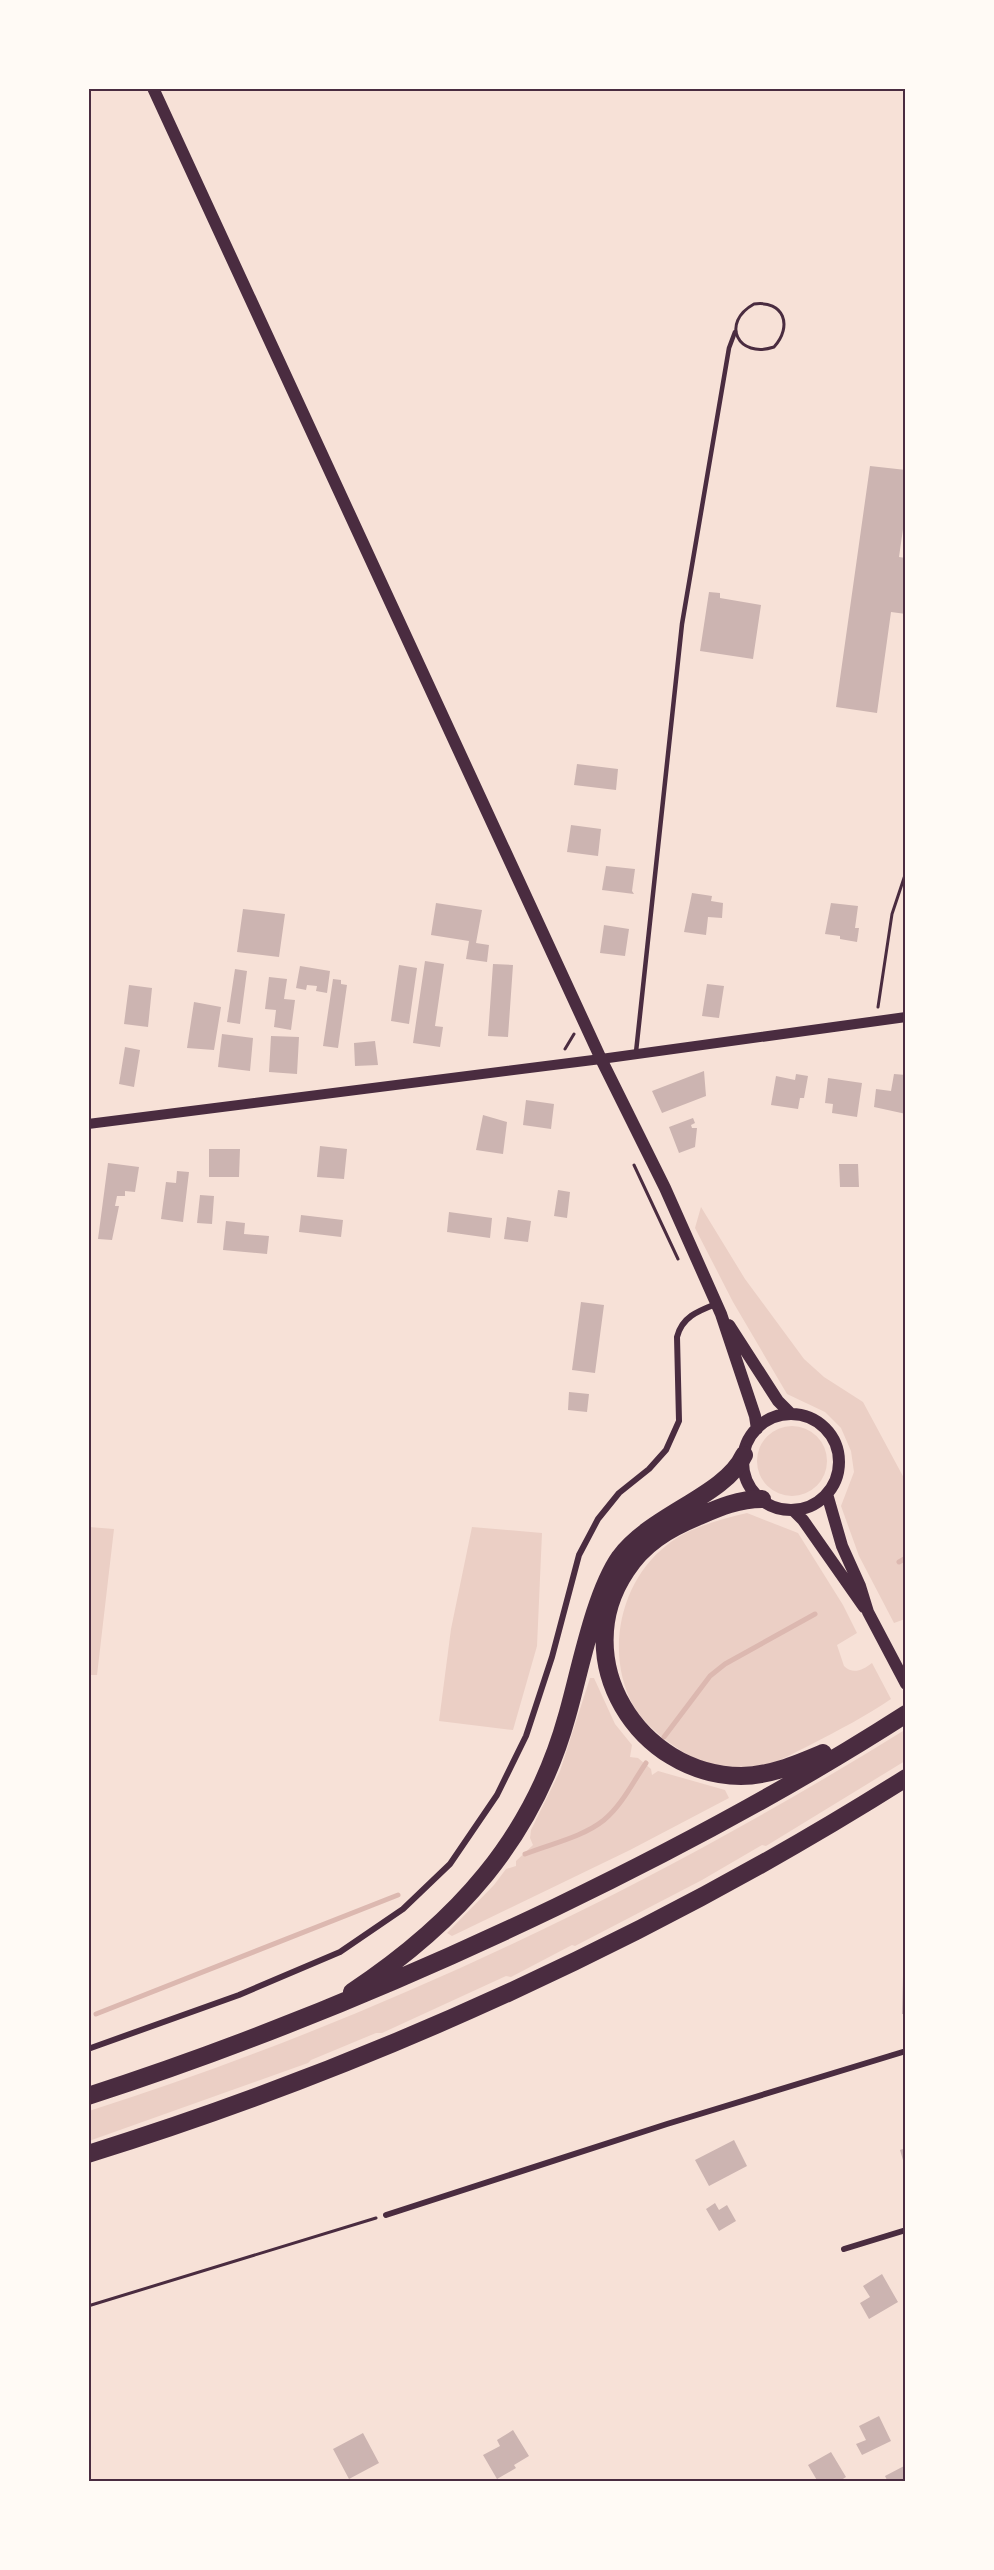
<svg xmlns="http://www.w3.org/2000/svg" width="994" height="2570" font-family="'PT Sans Narrow',sans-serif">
  <rect width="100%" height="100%" fill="#f7e1d7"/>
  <path fill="#ebcfc5" d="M701 1207 745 1279 804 1359 824 1377 863 1402 905 1480V1619L894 1623 859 1556 841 1506 854 1472 851 1451 841 1428 825 1412 787 1394 733 1302 695 1228Z
    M757 1461a35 35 0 1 1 70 0a35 35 0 1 1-70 0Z
    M747 1513 798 1533 843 1605 857 1633 837 1645 844 1666C853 1675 863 1670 872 1663L891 1699C866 1716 839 1730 812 1744 799 1750 785 1759 771 1763 752 1768 721 1770 703 1762 680 1753 645 1727 633 1705 605 1653 620 1581 667 1545 687 1528 722 1519 747 1513Z
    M89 1527 114 1529 97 1675H89Z
    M472 1527 542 1533 537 1646 513 1730 439 1721 451 1629Z
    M590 1678H594L615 1724 632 1745 630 1757 638 1758 651 1769 652 1775 658 1771 725 1790 729 1798 630 1850 452 1936 447 1933 494 1885 506 1869 516 1866V1861L533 1845 530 1838 531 1830 560 1771Z
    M903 1731 905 1735V1761L766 1846 762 1845 702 1880 575 1946 572 1945 511 1977 506 1976 382 2033H376L311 2060 308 2063 89 2141V2111C375 2020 648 1889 903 1731Z"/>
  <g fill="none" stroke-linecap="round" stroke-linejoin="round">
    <path stroke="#dcb8b0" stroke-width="5" d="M899 1562 906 1558
      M664 1737 710 1676 725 1664 815 1614
      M525 1854C550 1844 583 1837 604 1820 622 1805 633 1782 646 1763
      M96 2014 398 1895"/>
  </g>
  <path fill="#ccb4b1" d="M870 466 906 470V508L899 557 906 558V614L891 612 877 713 836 707Z
    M709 592 720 593V598L761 605 753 659 700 651Z
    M577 764 618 769 616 790 574 785Z
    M571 825 601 829 598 856 567 852Z
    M606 866 635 869 632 891 634 894 602 890Z
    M692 893 712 896 711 901 723 903 722 918 708 917 706 935 684 932Z
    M436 903 482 910 476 943 489 945 487 962 466 959 469 941 431 935Z
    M831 903 858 906 855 928H859L857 942 840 939V936L825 934Z
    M243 909 285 914 279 957 237 952Z
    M604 925 629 929 625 956 600 953Z
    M425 961 444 964 435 1026 443 1027 440 1047 413 1043Z
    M493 964 513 965 508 1037 488 1036Z
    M399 965 417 968 409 1024 391 1021Z
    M300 966 330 971 327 993 316 991 317 986 307 985 306 990 296 988Z
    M235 969 247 971 240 1024 227 1022Z
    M269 977 287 979 284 999 295 1000 291 1030 274 1027 276 1010 265 1009Z
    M333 979 341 980V984L347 985 338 1048 323 1046Z
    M707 984 724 986 719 1018 702 1016Z
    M129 985 152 988 148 1027 124 1024Z
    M194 1002 221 1007 214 1050 187 1048Z
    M222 1034 253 1038 250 1071 218 1067Z
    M271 1036 299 1037 297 1074 269 1072Z
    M375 1041 378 1065 355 1066 354 1043Z
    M125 1047 140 1050 134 1087 119 1084Z
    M704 1071 706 1096 662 1113 652 1091Z
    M796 1074 808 1076 804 1098H800L798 1109 771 1105 776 1076 795 1080Z
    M894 1074 906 1075V1114L874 1107 876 1089 891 1091Z
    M828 1078 862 1083 857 1117 832 1113 833 1104 825 1103Z
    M526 1100 554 1104 551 1129 523 1125Z
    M483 1115 507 1122 503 1154 476 1150Z
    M693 1118 695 1123 691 1125 692 1128H697L695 1147 679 1153 669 1127Z
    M320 1146 347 1149 344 1179 317 1177Z
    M209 1149H240L239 1177H209Z
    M108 1163 139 1167 135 1192 125 1191V1196H117L115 1206H119L112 1240 98 1239Z
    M839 1164H858L859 1187H840Z
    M177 1171 189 1172 183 1222 161 1219 166 1182 176 1183Z
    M558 1190 570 1192 567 1218 554 1216Z
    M200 1195 214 1196 212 1224 197 1223Z
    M449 1212 492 1218 490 1238 447 1232Z
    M301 1215 343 1220 341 1237 299 1232Z
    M507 1217 531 1221 528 1242 504 1239Z
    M226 1221 245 1223 244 1234 269 1236 267 1254 223 1250Z
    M581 1302 604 1305 595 1373 572 1370Z
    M569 1392 589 1394 587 1412 568 1410Z
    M903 1976H906V2014H902Z
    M734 2140 747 2166 709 2186 695 2160Z
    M906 2148V2167H905L900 2150Z
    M715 2203 719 2210 727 2205 736 2221 719 2231 706 2209Z
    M882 2274 898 2302 869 2319 860 2303 870 2297 863 2286Z
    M879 2416 891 2441 862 2455 856 2444 866 2440 859 2426Z
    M513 2430 529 2456 514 2465 516 2468 497 2479 483 2455 500 2446 497 2440Z
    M363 2433 379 2463 349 2479 333 2449Z
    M831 2452 846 2477 838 2482H818L808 2465Z
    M906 2465V2482H888L885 2476Z"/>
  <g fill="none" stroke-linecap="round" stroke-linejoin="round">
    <path stroke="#4a2c40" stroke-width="3" d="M754 304C784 300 793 326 774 347 738 359 720 323 754 304Z
      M878 1007 892 914 906 872
      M565 1049 574 1034
      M634 1165 678 1259
      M88 2306 376 2218"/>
    <path stroke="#4a2c40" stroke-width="4.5" d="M636 1052 682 624 729 348 735 332"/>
    <path stroke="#4a2c40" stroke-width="6" d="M88 2049 239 1995 340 1952 403 1909 450 1864 497 1795 526 1736 552 1657 579 1555 598 1519 619 1493 649 1469 666 1450 679 1421 677 1337C682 1317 698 1311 716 1304
      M386 2215 667 2124 906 2051
      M844 2249 906 2230"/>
    <path stroke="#4a2c40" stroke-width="10" d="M88 1124 601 1059 906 1017"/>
    <path stroke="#4a2c40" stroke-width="12" d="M153 88 601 1059 665 1188 721 1314 755 1416 757 1429
      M729 1325 778 1401 791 1414
      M743 1462a48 48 0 1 1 96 0a48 48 0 1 1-96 0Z
      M827 1494 842 1546 860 1586 868 1612 906 1684
      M793 1510 803 1520 864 1607"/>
    <path stroke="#4a2c40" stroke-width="18" d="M762 1499C738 1499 718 1508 697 1517 668 1529 643 1544 626 1571 567 1659 638 1775 741 1776 769 1776 797 1764 823 1753
      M352 1992C456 1923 533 1839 567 1716 580 1671 594 1594 620 1557 652 1514 725 1496 744 1455
      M88 2096C249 2044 404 1980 556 1907 676 1849 794 1786 906 1714
      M88 2154C371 2066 656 1936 906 1778"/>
  </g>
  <rect width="994" height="2570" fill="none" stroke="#fffaf5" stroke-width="180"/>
  <rect x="90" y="90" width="814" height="2390" fill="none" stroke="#4a2c40" stroke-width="2"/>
</svg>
